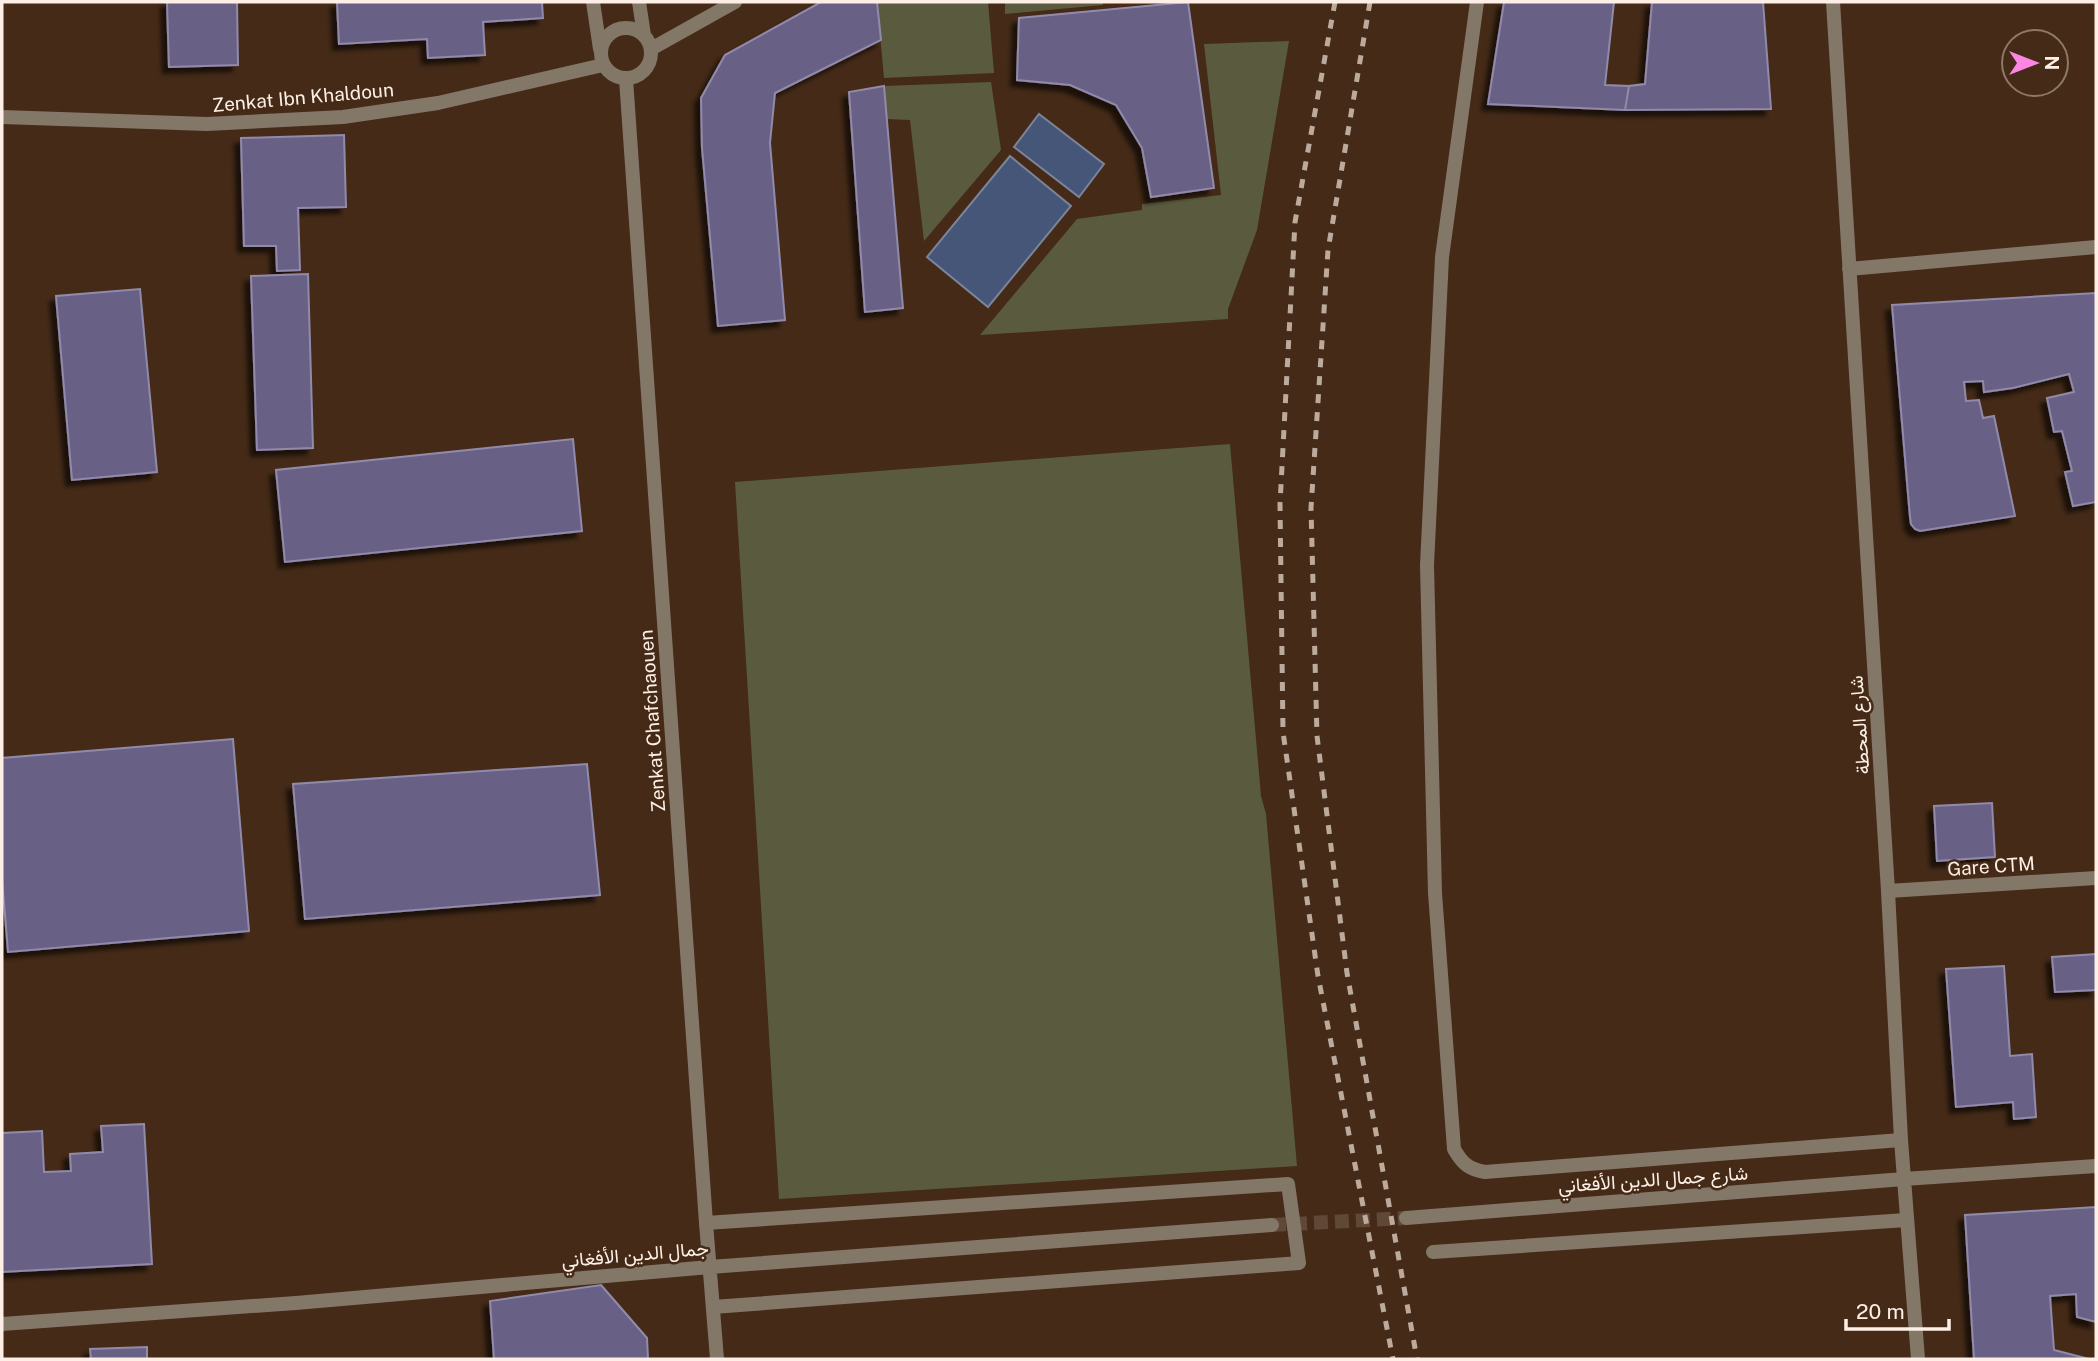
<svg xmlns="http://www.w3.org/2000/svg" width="2098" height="1361" font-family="'Public Sans',Vazirmatn,sans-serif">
  <defs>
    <filter id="shadow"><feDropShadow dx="-6" dy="6" stdDeviation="2" flood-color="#0009"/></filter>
  </defs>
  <rect width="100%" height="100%" fill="#442a17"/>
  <path fill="#5a5b3e" d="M877 2H988L994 73 884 78Z
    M1005 2H1103V5L1005 14Z
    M1289 41 1257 230 1228 309V319L980 335 1077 219 1142 210V204L1221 195 1204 44Z
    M991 82 1001 150 924 241 910 120 887 119 884 86Z
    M1230 444 1261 796 1266 814 1297 1166 779 1199 735 482Z"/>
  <path fill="#455678" stroke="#7c8499" stroke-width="2" d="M1039 114 1104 164 1079 197 1014 147Z
    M1010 156 1071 206 988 307 927 257Z"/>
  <path fill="#696085" stroke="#918aab" stroke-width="2" filter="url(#shadow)" d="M167 2H237L238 65 169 67Z
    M337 2H542L543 18 483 22 485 55 428 58 427 39 339 44Z
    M821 2H877L881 40 775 93 770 143 785 320 718 326 702 148 701 98 725 55Z
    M1188 2 1214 188 1151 197 1142 148 1116 105 1070 85 1017 80 1019 18Z
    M1504 2H1614L1605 85 1629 86 1625 110 1488 104Z
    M1652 2H1763L1771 109 1625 110 1629 86 1645 84Z
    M884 86 903 308 865 312 849 92Z
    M344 135 346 207 298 208 300 270 277 271 276 246H244L241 138Z
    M308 274 313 448 257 450 251 276Z
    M140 289 157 472 72 480 56 296Z
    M2096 293V502L2073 506 2065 472 2072 471 2062 431 2054 432 2047 398 2074 392 2069 374 2013 388 1984 392 1983 381 1964 382 1966 401 1979 400 1983 418 1994 416 2015 516 1920 531 1915 529 1911 524 1910 517 1892 305Z
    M573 439 582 531 285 562 276 470Z
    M233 739 249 931 8 952 2 878V758Z
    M587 764 600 895 305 919 293 784Z
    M1992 803 1995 857 1937 861 1934 806Z
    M2096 954V990L2055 992 2052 957Z
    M2004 966 2010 1056 2032 1054 2036 1117 2014 1119 2013 1102 1956 1107 1946 969Z
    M144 1124 152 1264 2 1272V1133L42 1131 44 1172 71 1171 70 1154 103 1152 101 1126Z
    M2096 1207V1322L2077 1317 2076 1294 2050 1296 2054 1350 2089 1359H1974L1965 1215Z
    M601 1285 647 1338 648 1359H494L490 1301Z
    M147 1347V1359H91L90 1349Z"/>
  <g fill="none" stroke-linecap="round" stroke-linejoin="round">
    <path stroke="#604836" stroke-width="14" stroke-dasharray="14 7" stroke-linecap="butt" d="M1272 1225 1406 1218"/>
    <path stroke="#837768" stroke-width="14" d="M1477 2 1442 257 1427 565 1435 893 1454 1149C1462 1163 1468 1169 1485 1172L1901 1140
      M1888 891 2096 878
      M706 1223 1288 1184 1299 1263 713 1307
      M1433 1252 1906 1220"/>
    <path stroke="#837768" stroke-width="14" d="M593 2 600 49
      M639 2 644 35
      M1833 2 1888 891 1901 1140 1918 1359
      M601 53a25 25 0 1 1 50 0a25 25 0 1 1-50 0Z
      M651 49 735 2
      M626 79 706 1223 717 1359
      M2 117 207 124 343 117 438 103 603 65
      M1849 269 2096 247
      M1406 1218 1904 1179 2096 1166
      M2 1324 296 1303 710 1267 1272 1225"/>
    <path stroke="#bcaa9d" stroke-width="5" stroke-dasharray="9 9" stroke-linecap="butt" d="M1335 2 1295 222 1280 504 1283 732 1318 976 1393 1359
      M1370 2 1328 250 1311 508 1317 736 1347 973 1417 1359"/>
  </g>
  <g text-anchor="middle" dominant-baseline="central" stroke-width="5" stroke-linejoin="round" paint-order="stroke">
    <g font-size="19" fill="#fdefe5" stroke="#442a17">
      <text transform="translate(303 97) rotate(-5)">Zenkat Ibn Khaldoun</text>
      <text transform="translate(652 721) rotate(-94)">Zenkat Chafchaouen</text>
      <text transform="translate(1859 725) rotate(-94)">شارع المحطة</text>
      <text transform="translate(1991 866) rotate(-4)">Gare CTM</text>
      <text transform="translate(1653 1179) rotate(-4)">شارع جمال الدين الأفغاني</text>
      <text transform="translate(635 1254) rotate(-5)">جمال الدين الأفغاني</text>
    </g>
  </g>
  <rect width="2098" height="1361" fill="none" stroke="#fdefe5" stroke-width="7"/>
  <g transform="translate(2035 63) rotate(90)"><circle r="33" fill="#442a17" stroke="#8e7969" stroke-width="2"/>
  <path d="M0-5L12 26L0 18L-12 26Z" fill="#fd86e2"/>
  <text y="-10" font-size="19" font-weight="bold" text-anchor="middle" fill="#fdefe5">N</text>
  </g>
  <path d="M1846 1319v10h103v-10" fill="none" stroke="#fdefe5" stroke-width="3.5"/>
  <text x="1856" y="1319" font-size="21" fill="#fdefe5" stroke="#442a17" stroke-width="5" paint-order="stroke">20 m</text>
</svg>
